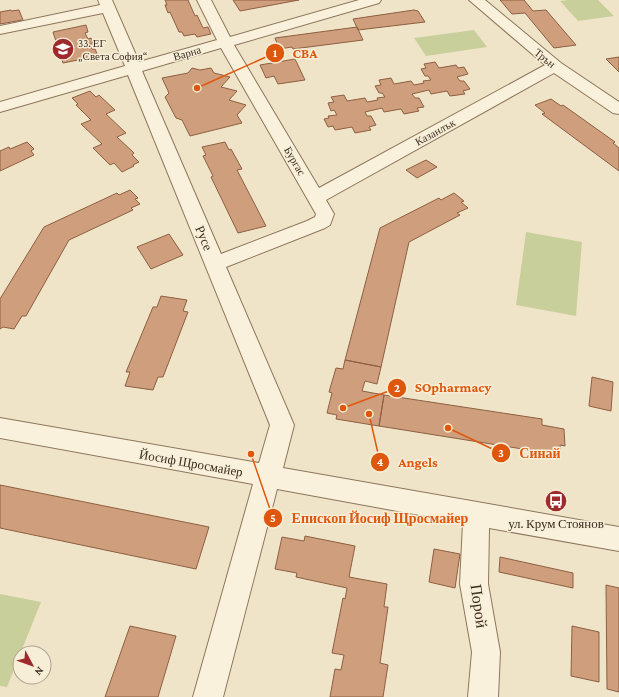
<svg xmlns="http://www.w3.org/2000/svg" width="619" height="697" font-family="'Crimson Pro',serif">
  <rect width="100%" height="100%" fill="#f0e4c8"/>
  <path fill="#c9cf9b" d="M568 0H598L614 16 578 21 560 1Z
    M474 30 487 47 426 56 414 38Z
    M526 232 582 242 576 316 516 305Z
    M0 594 41 602 7 687 0 686Z"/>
  <path fill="#cf9f7d" stroke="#8d5f41" d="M165 0H188L195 16 197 15 203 28 208 27 211 34 197 37 195 34 184 36 182 32H179L170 12 168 13 165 5H167Z
    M233 0H299L240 11Z
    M500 0H524L533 11 546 10 576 45 554 48 525 13 512 14Z
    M11 10V11L19 10 23 20 0 24V12Z
    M414 10 418 11 425 22 358 30 353 19Z
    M86 25 88 32 85 33 88 39 91 38 93 44H90L92 49H95L98 56 63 63 53 32Z
    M357 27 363 40 293 49 292 47 279 49 275 38Z
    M619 57V72L606 59Z
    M295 59 305 80 278 84 274 76 266 78 260 65Z
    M435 62 439 68 456 65 458 68 464 67 468 74 457 77 460 81H464L470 89 463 91 465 94 450 96 447 91 431 94 429 90 412 94 415 98H419L424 107 417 108 419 111 404 114 401 109 384 112 382 108 365 112 367 116H371L376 125 369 127 371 130 355 133 352 127 335 130 333 126 328 127 324 119 329 118 328 116 337 115 334 110 331 111 328 103 334 102 331 97 344 95 347 101 365 98 367 102 378 100 377 98 385 97 382 93H379L375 86 381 85 379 80 391 78 394 84 411 81 414 85 424 83 423 81 431 80 428 76H425L421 69 426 68 424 64Z
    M192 68 200 70 211 68 214 73 230 77 221 87 237 91 229 100 246 105 237 115 242 123 190 136 182 120 176 118 165 97 169 93 162 78 188 73Z
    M90 91 96 97 99 95 115 110 106 114 126 133 117 137 134 153 132 155 139 162 133 165 134 166 122 172 114 163 110 165 93 148 102 144 81 124 91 120 76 105 78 104 72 98Z
    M551 99 561 106 563 105 615 142 613 143 619 148V171L542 114 545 113 535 105Z
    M27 142 34 149 31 151 34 155 0 171V151L9 147 10 149Z
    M225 142 229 150 231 149 242 169 237 170 266 226 238 233 211 177 213 176 203 156 206 155 202 147Z
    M426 160 437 167 417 178 406 170Z
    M130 190 138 198 135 199 140 204 131 208 133 210 69 240 26 316H22L14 329 3 327 0 329V299L44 227 117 193 119 195Z
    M454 193 464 201 461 202 468 208 457 213 460 215 409 242 381 367 345 360 380 228 439 198 441 200Z
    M169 234 183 255 151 269 137 247Z
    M161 296 187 300 183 311 188 312 163 377H158L153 390 125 386 130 372H126L153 307H157Z
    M345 360 381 367 377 384 365 381 362 391 384 395 379 426 336 419 337 415 327 413 332 393 329 392 336 368 343 369Z
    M592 377 613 382 611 411 589 406Z
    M384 395 542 419V425L564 429 565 446 560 445V455L379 426Z
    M0 485 209 527 196 569 0 528Z
    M305 536 355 546 349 577 387 584 384 607H388L380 663 388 665 383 697H330L335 669 341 670 344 655 332 653 343 598 345 599 347 588 296 577 297 573 275 569 282 537 304 541Z
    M434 549 460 554 455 588 429 582Z
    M500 557 573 573V588L499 572Z
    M606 585 619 588V692L607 689Z
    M130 626 176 636 158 697H105Z
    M572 626 599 632V682L571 676Z"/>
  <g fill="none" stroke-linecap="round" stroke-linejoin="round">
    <g stroke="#8d765c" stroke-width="2">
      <path id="minor" d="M98 0H112L139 62 217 40 197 0H211L230 37 359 0H381L379 3 234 45 319 188 545 65 469 0H485L561 63 619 102V114L613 113 554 73 326 200 334 214 330 225 325 228 226 267 294 425 283 468 619 527V551L489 528 488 584 500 652 498 697H468L472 652 460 584 463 523 277 489 223 697H193L253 484 0 438V418L259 463 270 425 128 75 0 112V102L125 66 103 13 0 34V26L100 5ZM221 48 316 214 315 217 307 221 221 254 142 71Z"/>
    </g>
    <use href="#minor" fill="#faf1dc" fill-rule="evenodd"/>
  </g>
  <defs>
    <g id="school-disc" transform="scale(1.15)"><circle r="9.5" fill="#9e2a2b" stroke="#f7eed8"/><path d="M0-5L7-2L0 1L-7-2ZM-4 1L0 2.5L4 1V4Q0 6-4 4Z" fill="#fff"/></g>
    <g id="bus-disc" transform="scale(1.15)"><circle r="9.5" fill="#9e2a2b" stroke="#f7eed8"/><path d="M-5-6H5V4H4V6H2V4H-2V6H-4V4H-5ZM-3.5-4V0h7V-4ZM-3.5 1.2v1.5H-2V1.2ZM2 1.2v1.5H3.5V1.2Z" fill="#fff"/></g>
  </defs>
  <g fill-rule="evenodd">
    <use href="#school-disc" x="63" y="49"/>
    <use href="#bus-disc" x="556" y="501"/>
  </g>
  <g text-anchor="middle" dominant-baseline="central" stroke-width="3" stroke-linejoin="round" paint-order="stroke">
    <g font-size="11" fill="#3d2e20" stroke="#f7eed8" text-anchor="start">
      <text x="78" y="43">33. ЕГ<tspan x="78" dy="13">„Света София“</tspan></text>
    </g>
    <g font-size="11" fill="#3d2e20" stroke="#f7eed8">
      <text transform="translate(187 53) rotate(-16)">Варна</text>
      <text transform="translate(545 58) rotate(39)">Трън</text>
      <text transform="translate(435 132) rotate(-29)">Казанлък</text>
      <text transform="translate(295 161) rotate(60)">Бургас</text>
    </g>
    <g font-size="13" fill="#3d2e20" stroke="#f7eed8">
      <text transform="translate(204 238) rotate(67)">Русе</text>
      <text transform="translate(191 463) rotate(10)">Йосиф Щросмайер</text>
    </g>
    <g font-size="13" fill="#3d2e20" stroke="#f7eed8">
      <text x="556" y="523">ул. Крум Стоянов</text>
    </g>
    <g font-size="16" fill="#3d2e20" stroke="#f7eed8">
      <text transform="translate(479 606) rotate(82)">Порой</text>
    </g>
  </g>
  <path fill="none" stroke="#df570d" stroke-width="1.5" d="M197 88L275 53M343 408L397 388M448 428L501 453M369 414L380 462M251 454L273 518"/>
  <g fill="#df570d" stroke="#f7eed8" stroke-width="1.5">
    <circle cx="197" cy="88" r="4"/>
    <circle cx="343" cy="408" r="4"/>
    <circle cx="448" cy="428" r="4"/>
    <circle cx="369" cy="414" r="4"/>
    <circle cx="251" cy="454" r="4"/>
    <circle cx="275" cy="53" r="10"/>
    <circle cx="397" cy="388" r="10"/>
    <circle cx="501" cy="453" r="10"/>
    <circle cx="380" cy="462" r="10"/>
    <circle cx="273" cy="518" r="10"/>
  </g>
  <g font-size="12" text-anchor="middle" font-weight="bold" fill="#fff">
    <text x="275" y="57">1</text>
    <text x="397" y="392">2</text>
    <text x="501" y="457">3</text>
    <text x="380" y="466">4</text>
    <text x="273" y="522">5</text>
  </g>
  <g font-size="14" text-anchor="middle" font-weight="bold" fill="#df570d" stroke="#f7eed8" stroke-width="3" stroke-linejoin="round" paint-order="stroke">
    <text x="305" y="58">CBA</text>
    <text x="453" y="392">SOpharmacy</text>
    <text x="540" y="458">Синай</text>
    <text x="418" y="467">Angels</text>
    <text x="380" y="523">Епископ Йосиф Щросмайер</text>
  </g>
  <g transform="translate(32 665) rotate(131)"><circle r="19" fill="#f7eed8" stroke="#ada18e"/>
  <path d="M0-3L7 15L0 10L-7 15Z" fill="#9e2a2b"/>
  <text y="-6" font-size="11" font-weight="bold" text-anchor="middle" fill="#3d2e20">N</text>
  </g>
</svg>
